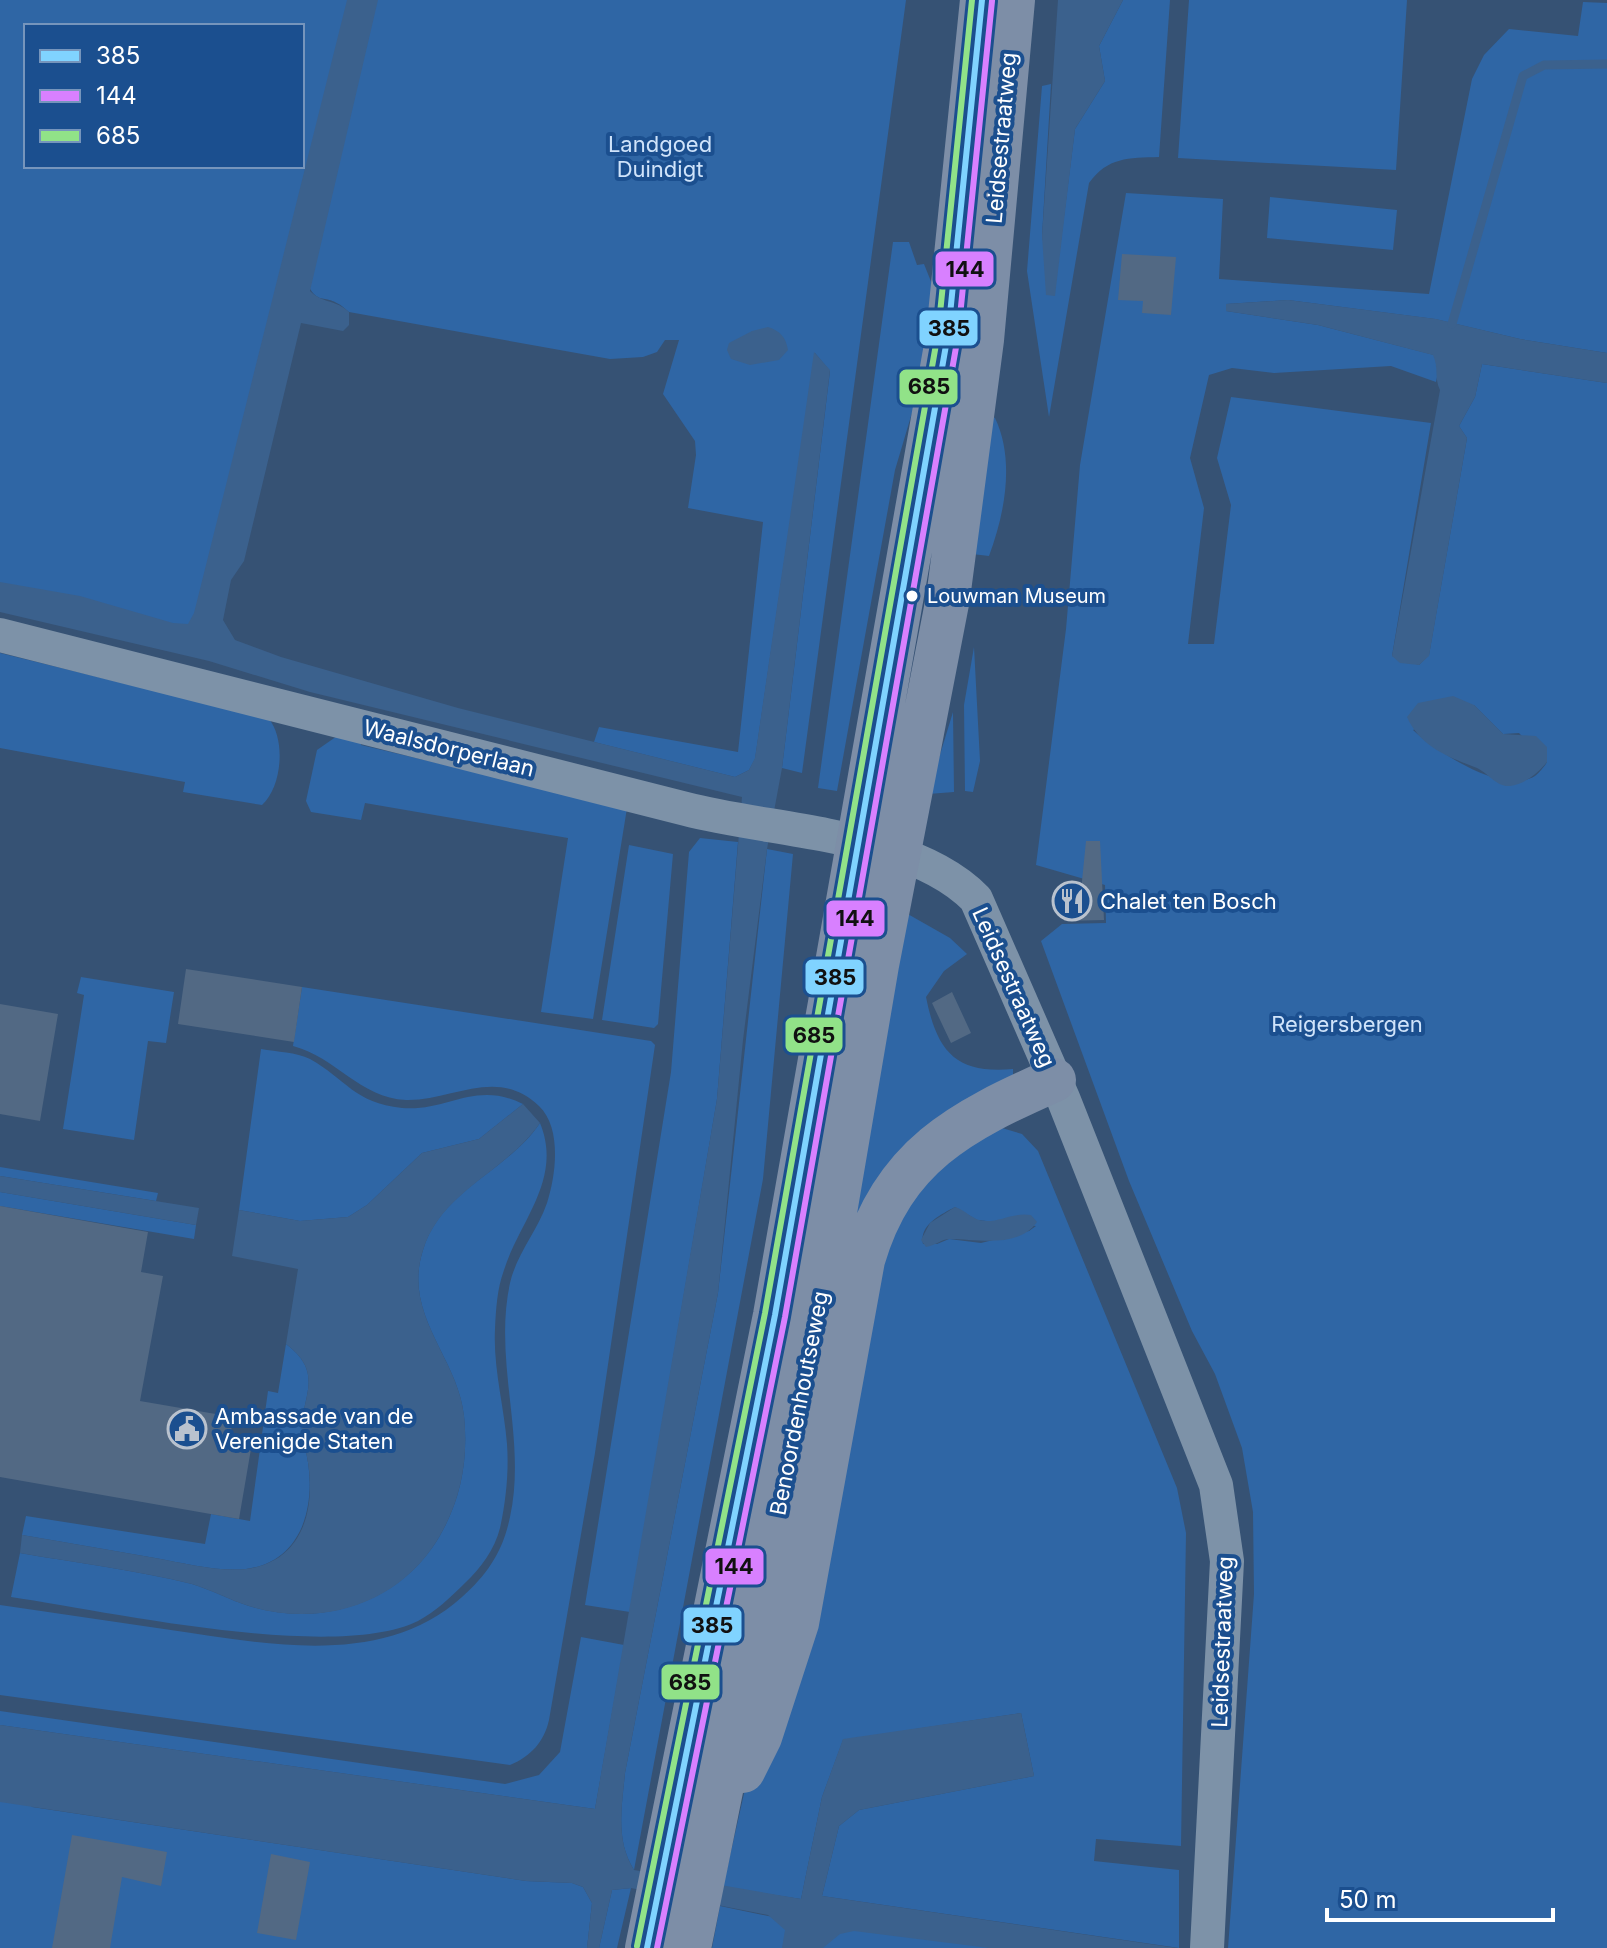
<svg xmlns="http://www.w3.org/2000/svg" width="1607" height="1948" font-family="Inter,sans-serif">
  <rect width="100%" height="100%" fill="#365274"/>
  <path fill="#2f66a5" fill-rule="evenodd" d="M0 0H906L802 773 782 768 830 371 815 353 755 759 749 770 735 777 594 742 599 727 738 752 763 522 688 508 696 455 695 441 663 394 679 340H665L657 352 643 357 610 359 349 312C322 286 318 316 301 268L211 655 0 606ZM26 26H302V166H26Z
    M1123 0H1170L1159 157C1128 158 1108 157 1089 183L1049 417 1027 271 1042 86 1051 84 1042 236 1054 296 1075 129 1105 81 1099 46Z
    M1189 0H1407L1396 170 1178 158Z
    M1583 2 1607 3V353L1520 339 1435 319 1288 300 1226 304V311L1318 325 1434 355 1439 367 1436 382 1391 366 1274 373 1232 368 1209 375 1190 458 1204 508 1188 644H1214L1231 505 1217 458 1231 397 1431 423 1392 656 1419 665 1429 655 1467 438 1459 426 1475 397 1482 364 1607 383V1948H1228L1254 1594 1253 1512 1242 1448 1215 1374 1192 1331 1129 1181 1041 941 1062 924 1106 923 1105 885 1036 865 1066 629 1080 465 1126 193 1223 199 1219 279 1429 294 1472 79 1484 55 1509 29 1578 36ZM1474 705 1503 734 1519 733 1547 762C1544 767 1539 773 1535 776 1503 796 1436 751 1413 730Z
    M1270 197 1397 210 1393 250 1267 238Z
    M893 242H909L917 265 924 264 936 294 922 379 895 470 837 791 818 788Z
    M988 414 995 418C1015 460 1005 513 989 556L972 554Z
    M974 647 980 761 973 792 965 791 964 705Z
    M0 653 269 719C286 740 282 787 262 805L183 792 185 782 0 748Z
    M953 712 954 792 928 794Z
    M340 734 361 739V745L627 808 593 1019 541 1012 568 838 365 803 361 820 311 812 306 801 317 750Z
    M700 838 738 842 717 1099 630 1612 585 1605 671 1072 689 852Z
    M629 845 673 854 658 1024 654 1028 602 1020Z
    M767 849 793 854 763 1179 634 1870C615 1840 622 1806 625 1773L718 1293Z
    M906 913 950 938 967 954 944 971 926 997C937 1052 956 1074 1013 1069V1077L849 1255Z
    M81 977 174 992 166 1043 148 1041 134 1140 63 1129 84 995 77 993Z
    M302 987 651 1041 655 1045 595 1453 549 1720C544 1742 531 1756 510 1765L0 1695V1605C55 1613 109 1621 164 1629 262 1643 381 1670 462 1597 488 1574 503 1551 510 1517 527 1439 493 1362 510 1283 517 1253 537 1232 547 1203 556 1175 562 1128 539 1106 497 1066 453 1101 406 1100 360 1098 336 1057 293 1046Z
    M261 1049C277 1052 296 1052 310 1059 346 1079 354 1103 402 1108 447 1112 475 1080 523 1104L479 1139 422 1153 367 1205 348 1217 300 1221 239 1210Z
    M540 1123C563 1179 520 1220 504 1270 497 1289 496 1309 495 1329 493 1368 504 1406 507 1444 509 1471 506 1501 500 1528 495 1549 480 1569 465 1583 451 1597 435 1612 418 1621 334 1662 107 1611 11 1597L20 1553C77 1563 136 1570 192 1584 212 1590 230 1600 249 1606 316 1627 391 1606 432 1548 459 1509 469 1464 464 1416 458 1357 402 1315 423 1250 441 1190 507 1172 540 1123Z
    M1002 1128 1022 1134 1038 1151 1177 1488 1186 1533 1181 1846 1096 1839 1094 1861 1179 1870V1948L822 1896 839 1826 859 1810 1034 1776 1021 1713 843 1740 822 1797 801 1899 723 1887 748 1776 894 1218 948 1158ZM955 1207 977 1220 1036 1226 1029 1231 981 1243 949 1239 937 1244H923C919 1225 940 1215 955 1207Z
    M0 1167 158 1193 156 1201 0 1176Z
    M0 1192 196 1225 194 1239 0 1206Z
    M286 1344C331 1378 293 1403 304 1444 318 1492 309 1561 246 1569 217 1572 184 1563 155 1558 111 1550 67 1543 22 1535L26 1516 205 1544 211 1514 250 1521 268 1391 278 1393Z
    M581 1637 624 1645 595 1809 0 1725V1711L505 1784 539 1775 560 1752Z
    M0 1774 32 1807 526 1881 572 1883 583 1887 592 1903 587 1948H0Z
    M631 1888 617 1948H599L612 1890Z
    M788 1905 1055 1948H712L720 1906 773 1917Z"/>
  <path fill="#3b618d" d="M347 0H378L310 291C321 303 337 300 349 312V325L343 331 301 323 244 561 231 580 223 620 235 640 281 657 458 708 735 777 749 770 755 758 814 352 830 370 782 768 767 849 743 1040 718 1293 625 1773C622 1806 615 1840 634 1870L801 1899 822 1797 843 1739 1021 1713 1034 1776 859 1810 839 1826 822 1896 1177 1948H989L854 1931 840 1934 823 1948H782L785 1930 768 1915 631 1888 612 1890 599 1948H587L592 1903 583 1887 572 1883 526 1881 0 1802V1725L595 1809 717 1099 742 797 310 692 209 661 0 612V582L80 596 173 623 188 624 194 613Z
    M1058 0H1123L1099 46 1105 81 1075 129 1055 296 1046 295 1042 236Z
    M1288 300 1436 319 1520 339 1607 353V383L1482 364 1475 397 1459 426 1467 438 1429 656 1419 665 1400 663 1392 656 1440 390C1434 378 1439 368 1433 355L1318 325 1226 311V304Z
    M768 327C780 331 786 337 788 350L779 360 750 365 731 359 727 350 729 343 752 331Z
    M1453 696 1474 705 1503 734 1536 736 1547 747V762C1538 773 1525 784 1510 786 1496 787 1488 773 1477 768 1449 757 1421 748 1407 717L1418 703Z
    M523 1104 540 1123C506 1172 441 1191 423 1250 402 1315 458 1357 464 1416 469 1464 459 1509 432 1548 391 1607 317 1627 249 1606 230 1600 212 1590 192 1584 136 1570 77 1563 20 1553L22 1535C67 1543 111 1550 155 1558 184 1563 217 1572 246 1569 311 1561 318 1493 304 1444 293 1403 331 1378 286 1344L298 1269 232 1256 239 1210 300 1221 348 1217 367 1205 422 1153 479 1139Z
    M0 1176 199 1208 196 1225 0 1192Z
    M955 1207C966 1210 973 1221 985 1221 1000 1222 1014 1212 1031 1215L1037 1222C1018 1249 977 1239 950 1239 941 1239 935 1246 926 1247L921 1240 930 1223Z"/>
  <g fill="none" stroke-linecap="round" stroke-linejoin="round">
    <path stroke="#3b618d" stroke-width="9" d="M1452 324 1523 76 1544 65 1607 64"/>
  </g>
  <path fill="#526984" d="M1122 254 1176 257 1171 315 1142 313 1143 301 1118 300Z
    M1086 841H1100L1104 920 1064 921V892L1081 891Z
    M186 969 302 987 294 1042 178 1024Z
    M952 992 971 1033 951 1043 932 1003Z
    M0 1004 58 1014 40 1121 0 1114Z
    M0 1206 148 1232 141 1272 163 1276 140 1401 233 1417 230 1439 252 1443 239 1519 0 1477Z
    M72 1835 167 1852 161 1886 122 1877 110 1948H52Z
    M271 1854 310 1862 296 1940 257 1933Z"/>
  <g fill="none" stroke-linecap="round" stroke-linejoin="round">
    <path stroke="#7d92a8" stroke-width="34" d="M0 635C229 693 458 751 686 809 774 832 912 833 976 899L1063 1098 1216 1485 1227 1561 1207 1948"/>
    <path stroke="#7d8ea7" stroke-width="44" d="M743 1771 760 1737 797 1623 863 1260C893 1156 961 1121 1054 1080
      M647 1948 775 1315 948 334 982 0
      M689 1948 817 1318 877 965 948 598 982 340 1013 0"/>
    <g stroke="#1b4f8f" stroke-width="12">
      <path id="bus-1" d="M647 1948 775 1315 948 334 982 0"/>
    </g>
    <g stroke="#1b4f8f" stroke-width="12">
      <path id="bus-2" d="M657 1948 785 1317 958 336 992 1"/>
    </g>
    <g stroke="#1b4f8f" stroke-width="12">
      <path id="bus-3" d="M637 1946 765 1313 938 333 972 0"/>
    </g>
    <use href="#bus-1" stroke="#80d3ff" stroke-width="6"/>
    <use href="#bus-2" stroke="#d880ff" stroke-width="6"/>
    <use href="#bus-3" stroke="#91e288" stroke-width="6"/>
  </g>
  <defs>
    <g id="restaurant-ring" transform="scale(2)"><circle r="9.5" fill="#1b4f8f" stroke="#b9c2ce" stroke-width="1.5"/><path d="M-5-6h1v4h1v-4h1v4h1v-4h1v5L-1.5 .5V6h-2V.5L-5-1ZM5-6V6H3V1.5H1.5Q1.5-4 5-6Z" fill="#b9c2ce"/></g>
    <g id="civic-ring" transform="scale(2)"><circle r="9.5" fill="#1b4f8f" stroke="#b9c2ce" stroke-width="1.5"/><path d="M-.6-6.5H3V-4.5H.6V-3L4-1V1h2V6H-6V1h2V-1L-.6-3ZM-1.2 2.5V6h2.4V2.5Z" fill="#b9c2ce"/></g>
  </defs>
  <g fill-rule="evenodd">
    <use href="#restaurant-ring" x="1072" y="901"/>
    <use href="#civic-ring" x="187" y="1429"/>
  </g>
  <circle fill="#fff" stroke="#1b4f8f" stroke-width="3" cx="912" cy="596" r="7"/>
  <g text-anchor="middle" dominant-baseline="central" stroke-width="8" stroke-linejoin="round" paint-order="stroke">
    <g font-size="20" fill="#fff" stroke="#1b4f8f" text-anchor="start">
      <text x="927" y="596">Louwman Museum</text>
    </g>
    <g font-size="22" fill="#fff" stroke="#1b4f8f">
      <text transform="translate(1001 138) rotate(-85)">Leidsestraatweg</text>
      <text transform="translate(449 748) rotate(14)">Waalsdorperlaan</text>
      <text transform="translate(1014 987) rotate(66)">Leidsestraatweg</text>
      <text transform="translate(799 1403) rotate(-79)">Benoordenhoutseweg</text>
      <text transform="translate(1222 1642) rotate(-88)">Leidsestraatweg</text>
    </g>
    <g font-size="22" fill="#cfe3fa" stroke="#1b4f8f">
      <text x="660" y="144">Landgoed<tspan x="660" dy="25">Duindigt</tspan></text>
      <text x="1347" y="1024">Reigersbergen</text>
    </g>
    <g font-size="22" fill="#fff" stroke="#1b4f8f" text-anchor="start">
      <text x="1100" y="901">Chalet ten Bosch</text>
      <text x="215" y="1416">Ambassade van de<tspan x="215" dy="25">Verenigde Staten</tspan></text>
    </g>
  </g>
  <g stroke="#1b4f8f" stroke-width="3">
    <rect x="934" y="250" width="61" height="38" rx="8" fill="#d880ff"/>
    <rect x="918" y="309" width="61" height="38" rx="8" fill="#80d3ff"/>
    <rect x="898" y="368" width="61" height="38" rx="8" fill="#91e288"/>
    <rect x="825" y="899" width="61" height="39" rx="8" fill="#d880ff"/>
    <rect x="804" y="958" width="61" height="38" rx="8" fill="#80d3ff"/>
    <rect x="784" y="1016" width="60" height="38" rx="8" fill="#91e288"/>
    <rect x="704" y="1547" width="61" height="39" rx="8" fill="#d880ff"/>
    <rect x="682" y="1606" width="61" height="38" rx="8" fill="#80d3ff"/>
    <rect x="660" y="1663" width="61" height="38" rx="8" fill="#91e288"/>
  </g>
  <g font-size="22" text-anchor="middle" font-weight="bold" fill="#111">
    <text x="965" y="277">144</text>
    <text x="949" y="336">385</text>
    <text x="929" y="394">685</text>
    <text x="855" y="926">144</text>
    <text x="835" y="985">385</text>
    <text x="814" y="1043">685</text>
    <text x="734" y="1574">144</text>
    <text x="712" y="1633">385</text>
    <text x="690" y="1690">685</text>
  </g>
  <rect x="24" y="24" width="280" height="144" fill="#1b4f8f" stroke="#7695bc" stroke-width="2"/>
  <rect x="40" y="50" width="40" height="12" fill="#80d3ff" stroke="#7695bc" stroke-width="2"/>
  <text x="96" y="64" font-size="24" fill="#ffffff">385</text>
  <rect x="40" y="90" width="40" height="12" fill="#d880ff" stroke="#7695bc" stroke-width="2"/>
  <text x="96" y="104" font-size="24" fill="#ffffff">144</text>
  <rect x="40" y="130" width="40" height="12" fill="#91e288" stroke="#7695bc" stroke-width="2"/>
  <text x="96" y="144" font-size="24" fill="#ffffff">685</text>
  <path d="M1327 1908v12h226v-12" fill="none" stroke="#ffffff" stroke-width="4"/>
  <text x="1339" y="1908" font-size="24" fill="#ffffff" stroke="#1b4f8f" stroke-width="6" paint-order="stroke">50 m</text>
</svg>
